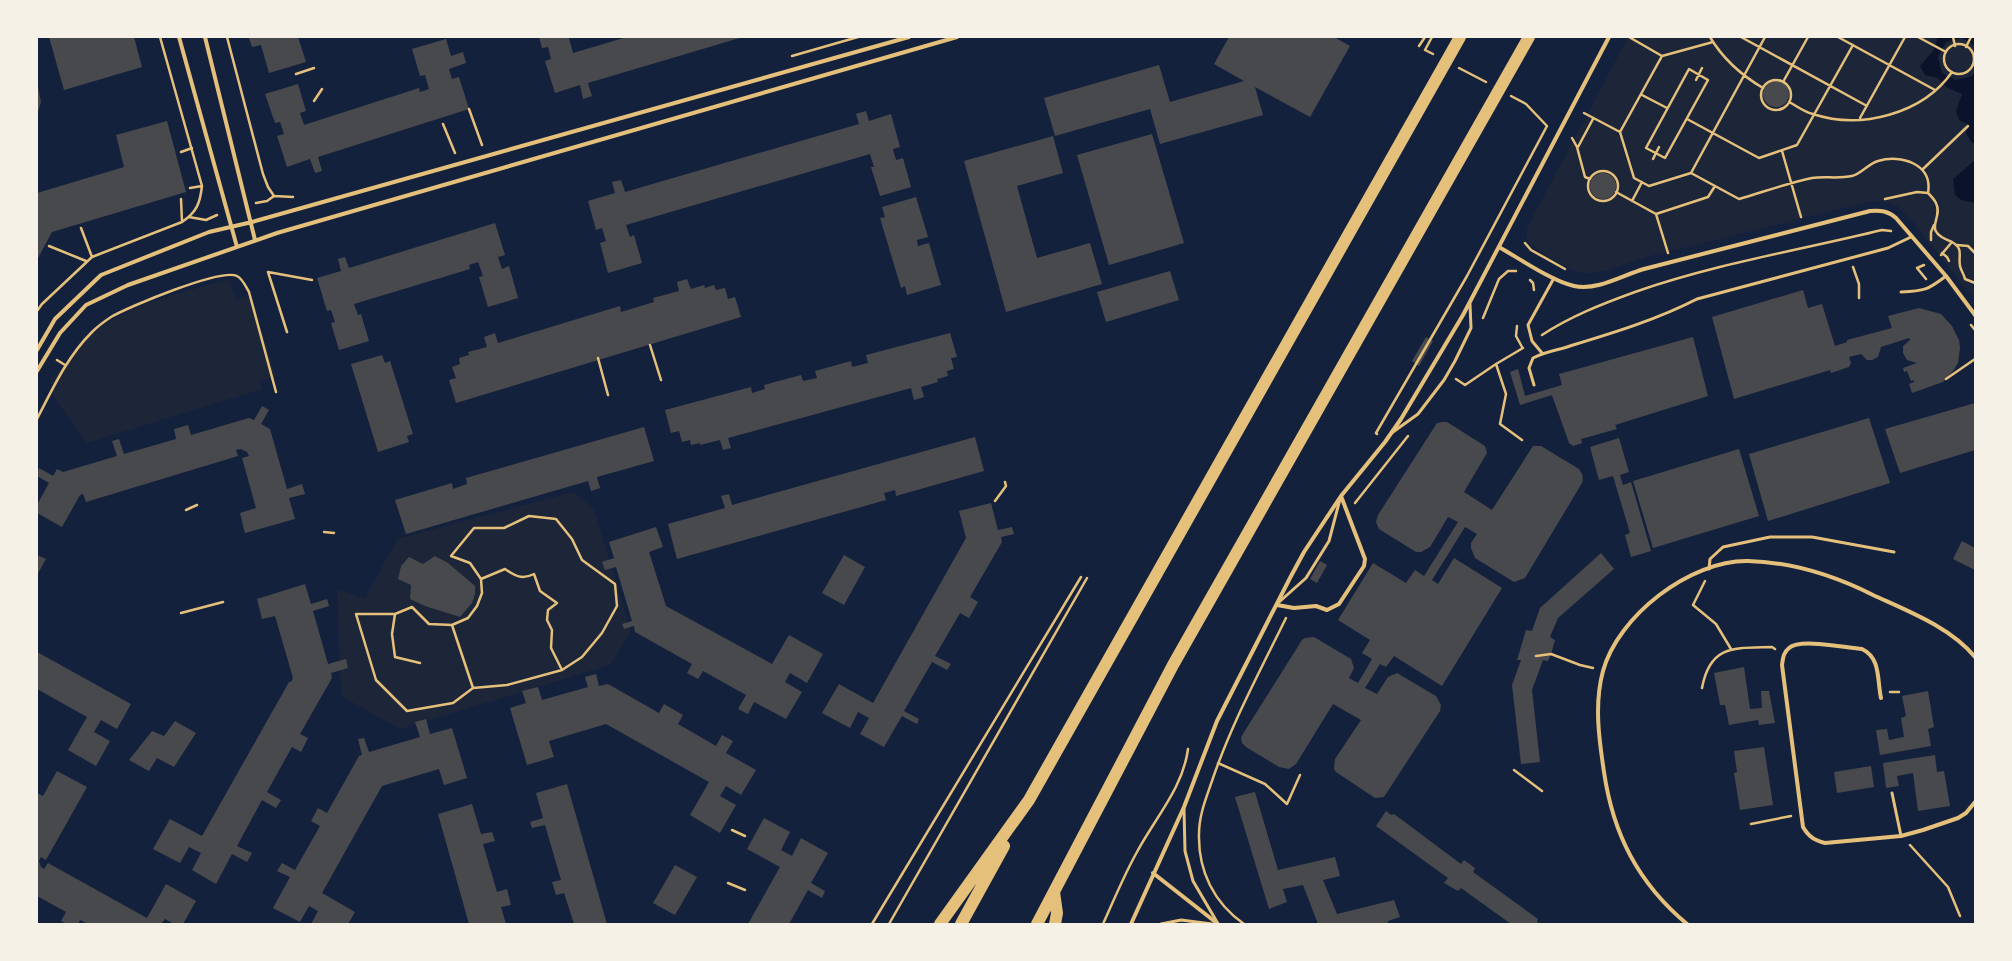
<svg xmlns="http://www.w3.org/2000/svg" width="2012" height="961" font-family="Mulish,sans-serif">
  <rect width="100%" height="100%" fill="#14213d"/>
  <path fill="#1d2539" d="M1628 37H1975V300L1912 221 1897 206 1885 202 1871 201C1799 219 1726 237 1654 255 1633 260 1604 275 1584 273 1569 271 1536 250 1526 240L1527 228Z
    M229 279 236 300 251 296 276 377 260 381 262 389 87 443 53 396 51 382C65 363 81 341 100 327 139 301 186 292 229 279Z
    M573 492 594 509 631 632 610 665 400 729 341 696 337 589 365 598 397 539Z"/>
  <path fill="#0b132b" d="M1936 37H1975V46L1962 38 1946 42 1938 57 1942 73 1956 80 1972 76 1975 71V143H1972L1966 133 1969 125 1959 120 1956 111 1962 94 1946 87 1938 78 1925 75 1920 66 1933 51 1937 40Z
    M1975 160V203L1961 200 1955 195 1953 179Z"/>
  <path fill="#48494c" d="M49 37H134L142 67 64 90Z
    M254 37H298L306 62 269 73 261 45 252 47 249 38Z
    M539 37H571L569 38 573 53 627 37H743L588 83 592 96 583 99 580 85 555 93 545 61 551 59 548 47 542 48Z
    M1229 37H1334L1350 46 1310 117 1255 87 1263 115 1160 144 1150 109 1055 136 1044 98 1159 65 1170 102 1244 81 1214 64Z
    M446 39 451 56 463 52 466 63 449 69 452 79 459 77 469 109 318 157 322 171 315 173 310 159 287 167 277 136 284 134 280 122 275 123 265 94 298 84 306 111 300 113 304 125 419 88 420 92 429 89 425 75 420 76 412 49Z
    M1763 94a13 13 0 1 1 26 0a13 13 0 1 1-26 0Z
    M37 82 41 102 37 115Z
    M866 111 869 121 891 114 900 147 893 149 896 160 903 158 911 187 880 196 871 167H874L870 154 626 225 630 237 634 235 642 263 608 273 600 243 606 241 602 228 596 230 588 201 615 193 612 182 621 180 625 192 859 124 856 114Z
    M167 121 186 192 52 232 37 260V193L124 167 116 135Z
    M1152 134 1184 243 1109 265 1077 155Z
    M1053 136 1063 173 1017 186 1037 258 1090 243 1102 284 1006 312 964 161Z
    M1590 186a13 13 0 1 1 26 0a13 13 0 1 1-26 0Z
    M916 197 928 237 917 240 918 246 929 243 941 285 907 295 905 286 901 288 880 218 885 217 882 207Z
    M495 223 505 255 498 257 502 269 509 266 518 298 488 307 479 277 483 276 478 262 469 265 470 269 354 304 358 315 361 314 369 341 339 350 331 323 335 322 331 310 327 311 317 278 341 271 338 259 345 257 349 268Z
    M1170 271 1179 300 1106 322 1097 292Z
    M687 279 691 289 704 285 705 288 714 285 716 290 725 288 728 299 735 297 741 317 456 403 449 380 456 378 452 367 460 364 459 358 469 355 468 352 487 347 484 337 495 333 498 343 620 306 621 312 654 302 653 298 679 291 677 282Z
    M1803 290 1808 308 1822 304 1835 346 1847 342V340L1892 328 1888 316 1919 308 1941 314 1952 326 1959 340 1960 348 1958 363 1953 371 1943 382 1912 393 1909 384 1914 382V380L1911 381 1907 371 1904 372 1903 368 1917 363 1907 360 1903 353V346L1910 340 1909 338 1881 347 1878 357 1872 360H1867L1861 354 1849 357 1851 363 1849 367 1831 373 1830 370 1734 399 1712 317Z
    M950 333 957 357 951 358 954 369 947 371 948 376 937 379 938 382 921 387 924 397 914 400 911 388 728 438 731 448 723 450 720 440 700 445V443L691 445 690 440 682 442 679 431 671 433 665 410 751 387 752 393 765 389 764 385 801 375 803 381 817 378 815 371 851 361 852 367 868 363 866 355Z
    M1426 337 1433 341 1419 366 1412 361Z
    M1693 337 1708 396 1615 425 1617 429 1581 439 1582 443 1573 446 1569 443 1552 395 1520 405 1510 372 1518 369 1525 396 1562 385 1559 374Z
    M382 355 385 363 390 361 413 434 407 436 409 442 378 452 351 364Z
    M1975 403V450L1900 473 1885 429Z
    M262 406 269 410 261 424 270 429 287 489 302 484 305 494 289 498 295 519 245 533 240 513 256 508 242 458 249 456 247 452 241 449 236 450 238 456 86 502 83 494 80 495 62 527 37 513V505L49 483 37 476 39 468 53 476 57 469 63 472 117 456 112 441 119 439 124 454 176 439 174 429 188 425 191 435 249 418 254 420Z
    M1869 418 1890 483 1768 521 1749 454Z
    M1442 422H1447L1485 446 1487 453 1464 492 1492 510 1533 446H1541L1579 469 1582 474 1583 479 1582 483 1525 578 1514 582 1475 558 1471 548V543L1477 534 1465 527 1432 580 1438 584 1454 558 1502 588 1442 686 1394 656 1386 667 1380 664 1365 688 1377 694 1388 677 1397 673 1436 696 1441 705 1440 711 1384 797 1375 798 1336 772 1334 769 1335 759 1361 720 1333 704 1296 764 1289 769 1279 767 1246 747 1242 743 1241 737 1302 640 1305 638 1314 637 1351 659 1354 668 1349 678 1358 683 1372 659 1362 653 1370 640 1338 620 1373 563 1406 583 1415 570 1424 576 1458 522 1448 517 1430 547 1421 552H1416L1379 529 1376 522 1378 515 1437 423Z
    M644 427 654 461 597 477 600 488 591 491 588 481 406 534 395 500 452 483 453 489 467 484 466 478Z
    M975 437 984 471 896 496 895 490 884 493 886 500 677 559 668 524 725 508 721 496 729 494 732 505Z
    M1619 438 1629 472 1620 475 1623 485 1631 482 1651 551 1631 557 1625 535 1630 533 1613 476 1599 480 1590 447Z
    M1739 449 1759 516 1653 548 1633 481Z
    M991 503 998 530 1012 527 1014 534 1001 537 1002 542 970 597 978 602 969 618 960 613 935 656 951 664 947 670 932 662 904 711 919 719 917 724 902 716 884 747 860 734 869 718 858 712 850 728 822 713 839 684 873 703 966 538 959 511Z
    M656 527 663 547 649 552 666 606 772 664 789 635 823 654 807 683 790 673 785 682 802 692 786 719 754 702 748 714 738 709 746 695 703 671 698 679 687 673 692 664 635 632 634 626 624 629 622 624 632 621 616 567 605 570 602 562 614 558 609 542Z
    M1962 541 1975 548V570L1953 559Z
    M1601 553 1614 569 1558 618 1550 637 1555 640 1551 654 1548 661 1543 660 1532 690 1540 762 1521 764 1512 685 1521 660H1517L1526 630 1532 631 1540 608Z
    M37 555 46 559 37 575Z
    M844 555 865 567 844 605 822 593Z
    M435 556 448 563 475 586V594L472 603 460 617 425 606 410 599 411 585 398 579 401 566 409 557 423 564Z
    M1320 561 1327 565 1317 583 1310 579Z
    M305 584 311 604 327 599 329 606 313 611 328 664 346 659 348 668 331 673 332 678 300 734 308 738 301 752 292 747 267 792 281 800 276 808 262 800 237 846 252 853 247 862 232 854 216 884 192 870 201 853 189 847 180 863 153 849 170 819 202 836 289 682H291L293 678 275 616 262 619 257 599Z
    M37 652 131 704 117 729 101 720 94 732 110 741 96 766 68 750 87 717 37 689Z
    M1744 667 1750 709 1762 708 1761 691H1769L1775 723 1759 725 1758 720 1729 725 1725 705H1720L1714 673Z
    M596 674 599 686 608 684 659 713 664 704 683 715 678 724 716 746 722 735 733 741 726 753 756 770 741 795 726 786 720 796 736 805 720 833 690 815 709 782 606 724 549 741 554 757 527 765 510 708 526 703 522 691 538 687 542 700 588 687 585 677Z
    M1928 691 1934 727 1928 729 1931 746 1880 755 1876 730 1887 729 1889 740 1904 737 1901 718 1906 716 1902 696Z
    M426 719 430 734 452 728 467 778 444 785 439 769 382 786 322 893 355 912 348 924H311L318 911 309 906 300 922 273 908 290 877 277 871 282 863 295 870 320 826 311 821 318 808 327 813 359 756 362 755 358 739 364 738 369 752 420 737 415 722Z
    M175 721 196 733 174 767 157 758 149 771 129 760 152 731 164 736Z
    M1764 747 1773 805 1740 810 1734 773 1737 772 1734 751Z
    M1935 755 1937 772 1944 771 1950 806 1918 811 1913 773 1897 776 1899 786 1886 788 1883 763Z
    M1871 766 1874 787 1837 793 1834 772Z
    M57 771 87 787 46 860 41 857 39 861 41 867 44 869 48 863 147 918 166 884 196 901 183 924H174L165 919 161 924H88L80 920 78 924H67L61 921 66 912 37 896 38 803 37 793 43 796Z
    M567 784 607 924H574L564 893 556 895 552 882 561 880 545 825 532 828 530 822 543 818 536 793Z
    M1255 792 1278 870 1335 857 1340 876 1323 880 1337 914 1394 900 1400 917 1388 921V924H1318L1303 885 1283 889 1287 902 1269 909 1235 797Z
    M472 804 481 834 492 832 495 841 483 844 497 892 507 889 511 905 501 907 506 924H469L438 814Z
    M1386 811 1391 815 1394 814 1461 864 1464 860 1475 868 1473 872 1538 919 1537 922 1540 924H1511L1461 888 1458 891 1444 883 1448 878 1376 826Z
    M764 818 790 832 781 850 792 856 801 838 828 853 811 883 825 891 822 898 808 890 789 924H748L780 867 747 849Z
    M675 865 697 877 675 915 653 903Z"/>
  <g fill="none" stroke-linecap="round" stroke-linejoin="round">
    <path stroke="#e5c07b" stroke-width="2.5" d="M227 37 263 174 268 187 274 196
      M1432 37 1425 50 1433 54
      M1629 37 1662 56
      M1710 37C1723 59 1741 75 1763 88
      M1741 37 1867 106
      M1838 37 1935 90
      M1918 37 1946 52
      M1953 37 1955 46
      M1944 59a15 15 0 1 1 30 0a15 15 0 1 1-30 0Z
      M1419 46 1425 37
      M1966 47 1971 37
      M792 56 858 37
      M1459 68 1486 82
      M1689 69 1708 80 1665 158 1646 148Z
      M296 74 314 68
      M1696 80 1702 68
      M1761 95a15 15 0 1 1 30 0a15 15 0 1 1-30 0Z
      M1783 82 1808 37
      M1642 95 1667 108
      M314 101 322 89
      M1789 102C1797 106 1804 112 1813 114 1860 130 1923 114 1952 72
      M469 109 482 145
      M1584 113 1620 132 1634 178 1649 186 1691 173 1765 37
      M1860 118 1905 37
      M1687 119 1759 158 1797 145 1853 45
      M443 124 455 153
      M1620 132 1662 56 1713 42
      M1572 138 1577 147 1585 177 1590 179
      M1578 147 1593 119
      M1782 151 1801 217
      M181 152 192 148
      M1653 159 1659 147
      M1923 169 1968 126
      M1588 186a15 15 0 1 1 30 0a15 15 0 1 1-30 0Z
      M1691 173 1739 199C1763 192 1788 183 1812 178 1825 176 1838 179 1852 176 1861 174 1868 164 1878 161 1901 154 1933 164 1928 193
      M190 188 202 186
      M1616 192 1656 214 1708 197 1715 186
      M181 199 182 222
      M1885 199 1917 192 1928 193C1931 196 1934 199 1936 203 1944 220 1920 230 1952 242
      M1632 201 1642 182
      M256 203 267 201 274 196 293 197
      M1656 214 1668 253
      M189 217 206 220 217 215
      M81 228 92 257
      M1931 240V232L1934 225
      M1525 243 1531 250 1565 269
      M1957 245 1968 246 1975 253
      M49 246 86 261
      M1942 253 1947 257 1949 261
      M1941 255 1952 242C1964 249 1958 255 1960 266 1961 271 1964 274 1965 279L1975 283
      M1924 265 1917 268 1926 279
      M1853 267 1859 284V298
      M268 272 287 332
      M268 272 312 280
      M1530 280 1533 283 1534 290
      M37 311 42 304 92 257 182 222C197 212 200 203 202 186L160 37
      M1483 318 1499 279 1508 271H1516
      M1971 325 1975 330
      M1517 326 1516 336 1522 347
      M1542 335C1571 316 1602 304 1635 292 1715 264 1800 250 1882 230L1891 231
      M650 345 661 380
      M598 358 608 395
      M57 360 65 365
      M1496 364 1523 348
      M1456 379 1465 385 1496 364 1506 394 1500 424 1522 440
      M1946 379 1975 359
      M37 419C53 388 67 357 92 332 97 327 105 321 111 317 128 307 221 268 237 276 243 279 246 287 249 292L276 392
      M1377 434 1376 433 1467 276 1547 126 1526 104 1511 96
      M995 501 1006 486 1005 482
      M1355 503 1408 436
      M186 510 197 505
      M324 532 334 533
      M481 579 505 569C515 576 522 580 534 574L540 591 557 603 548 610 547 620 552 630 551 648 562 670
      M1705 581 1693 605 1716 624 1731 649
      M181 613 223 602
      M395 614H356L376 680 407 711 453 703 473 688 507 685 562 670 582 657 602 633 617 606 615 584 582 560 572 539 556 519 529 516 504 528H474L451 556 470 563 481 579 482 593 477 606 468 618 452 625 473 688
      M1536 656 1551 654 1580 665 1593 668
      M420 663 395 657 392 634 395 614 412 607 429 624 452 625
      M1702 688C1710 644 1735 648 1772 647L1775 649
      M1890 692H1899
      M1218 763 1265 784 1287 804 1300 775
      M1514 770 1542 791
      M1751 824 1791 816
      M732 830 745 836
      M1910 845 1948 887 1960 916
      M728 883 745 890
      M872 924 1081 577
      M889 924 1087 578
      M1103 924C1114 900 1124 875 1137 852 1155 818 1183 788 1188 749
      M1244 924C1214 903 1198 871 1199 834 1199 814 1207 796 1213 778 1232 723 1260 671 1286 618"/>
    <path stroke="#e5c07b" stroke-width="3" d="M1901 292C1924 291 1928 290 1946 276
      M1542 353 1532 341 1528 325 1554 278
      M1534 385 1529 368 1533 358C1546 351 1560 350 1573 345 1616 332 1658 319 1697 299L1888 248 1911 237
      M1393 432 1418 414 1444 380 1455 361 1471 328 1470 304
      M1709 569 1710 559 1723 547 1770 537H1812L1894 552
      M1278 603 1306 578 1329 541 1340 499
      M1892 793 1901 836
      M1184 809 1185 851 1193 881 1217 922
      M1161 924 1181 920 1212 924"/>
    <path stroke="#e5c07b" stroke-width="4" d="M179 37 237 247
      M205 37 255 240
      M1499 247C1520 259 1552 281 1574 286 1598 291 1623 275 1644 269 1719 250 1795 230 1870 211 1881 210 1888 211 1896 218L1946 276 1975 315
      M37 350 55 319 101 275 209 232 252 222 909 37
      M37 371 60 333 86 305 128 285 277 233 957 37
      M1277 605 1294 608 1316 606 1327 610 1339 604 1364 566 1365 559 1341 496
      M1881 698C1877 680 1881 658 1862 649 1846 648 1800 638 1789 648 1783 653 1783 658 1782 665L1803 827C1809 837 1814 840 1825 843L1901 836 1923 830 1958 818 1966 813 1975 802
      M1153 873 1218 924
      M1131 924 1184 807 1217 721 1290 578 1304 552 1341 496 1385 442 1401 419 1463 315 1609 37
      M1687 924C1638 883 1613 834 1604 772 1599 739 1594 704 1603 671 1618 616 1690 560 1748 561 1792 562 1835 576 1873 595 1908 611 1950 627 1975 657"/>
    <path stroke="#e5c07b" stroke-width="12" d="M1054 892 1057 913 1055 924
      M940 924 1029 800 1460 37
      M961 924 1004 846
      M1037 924 1173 665 1529 37"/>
  </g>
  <rect width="2012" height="961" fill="none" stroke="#f6f1e7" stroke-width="76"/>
</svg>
